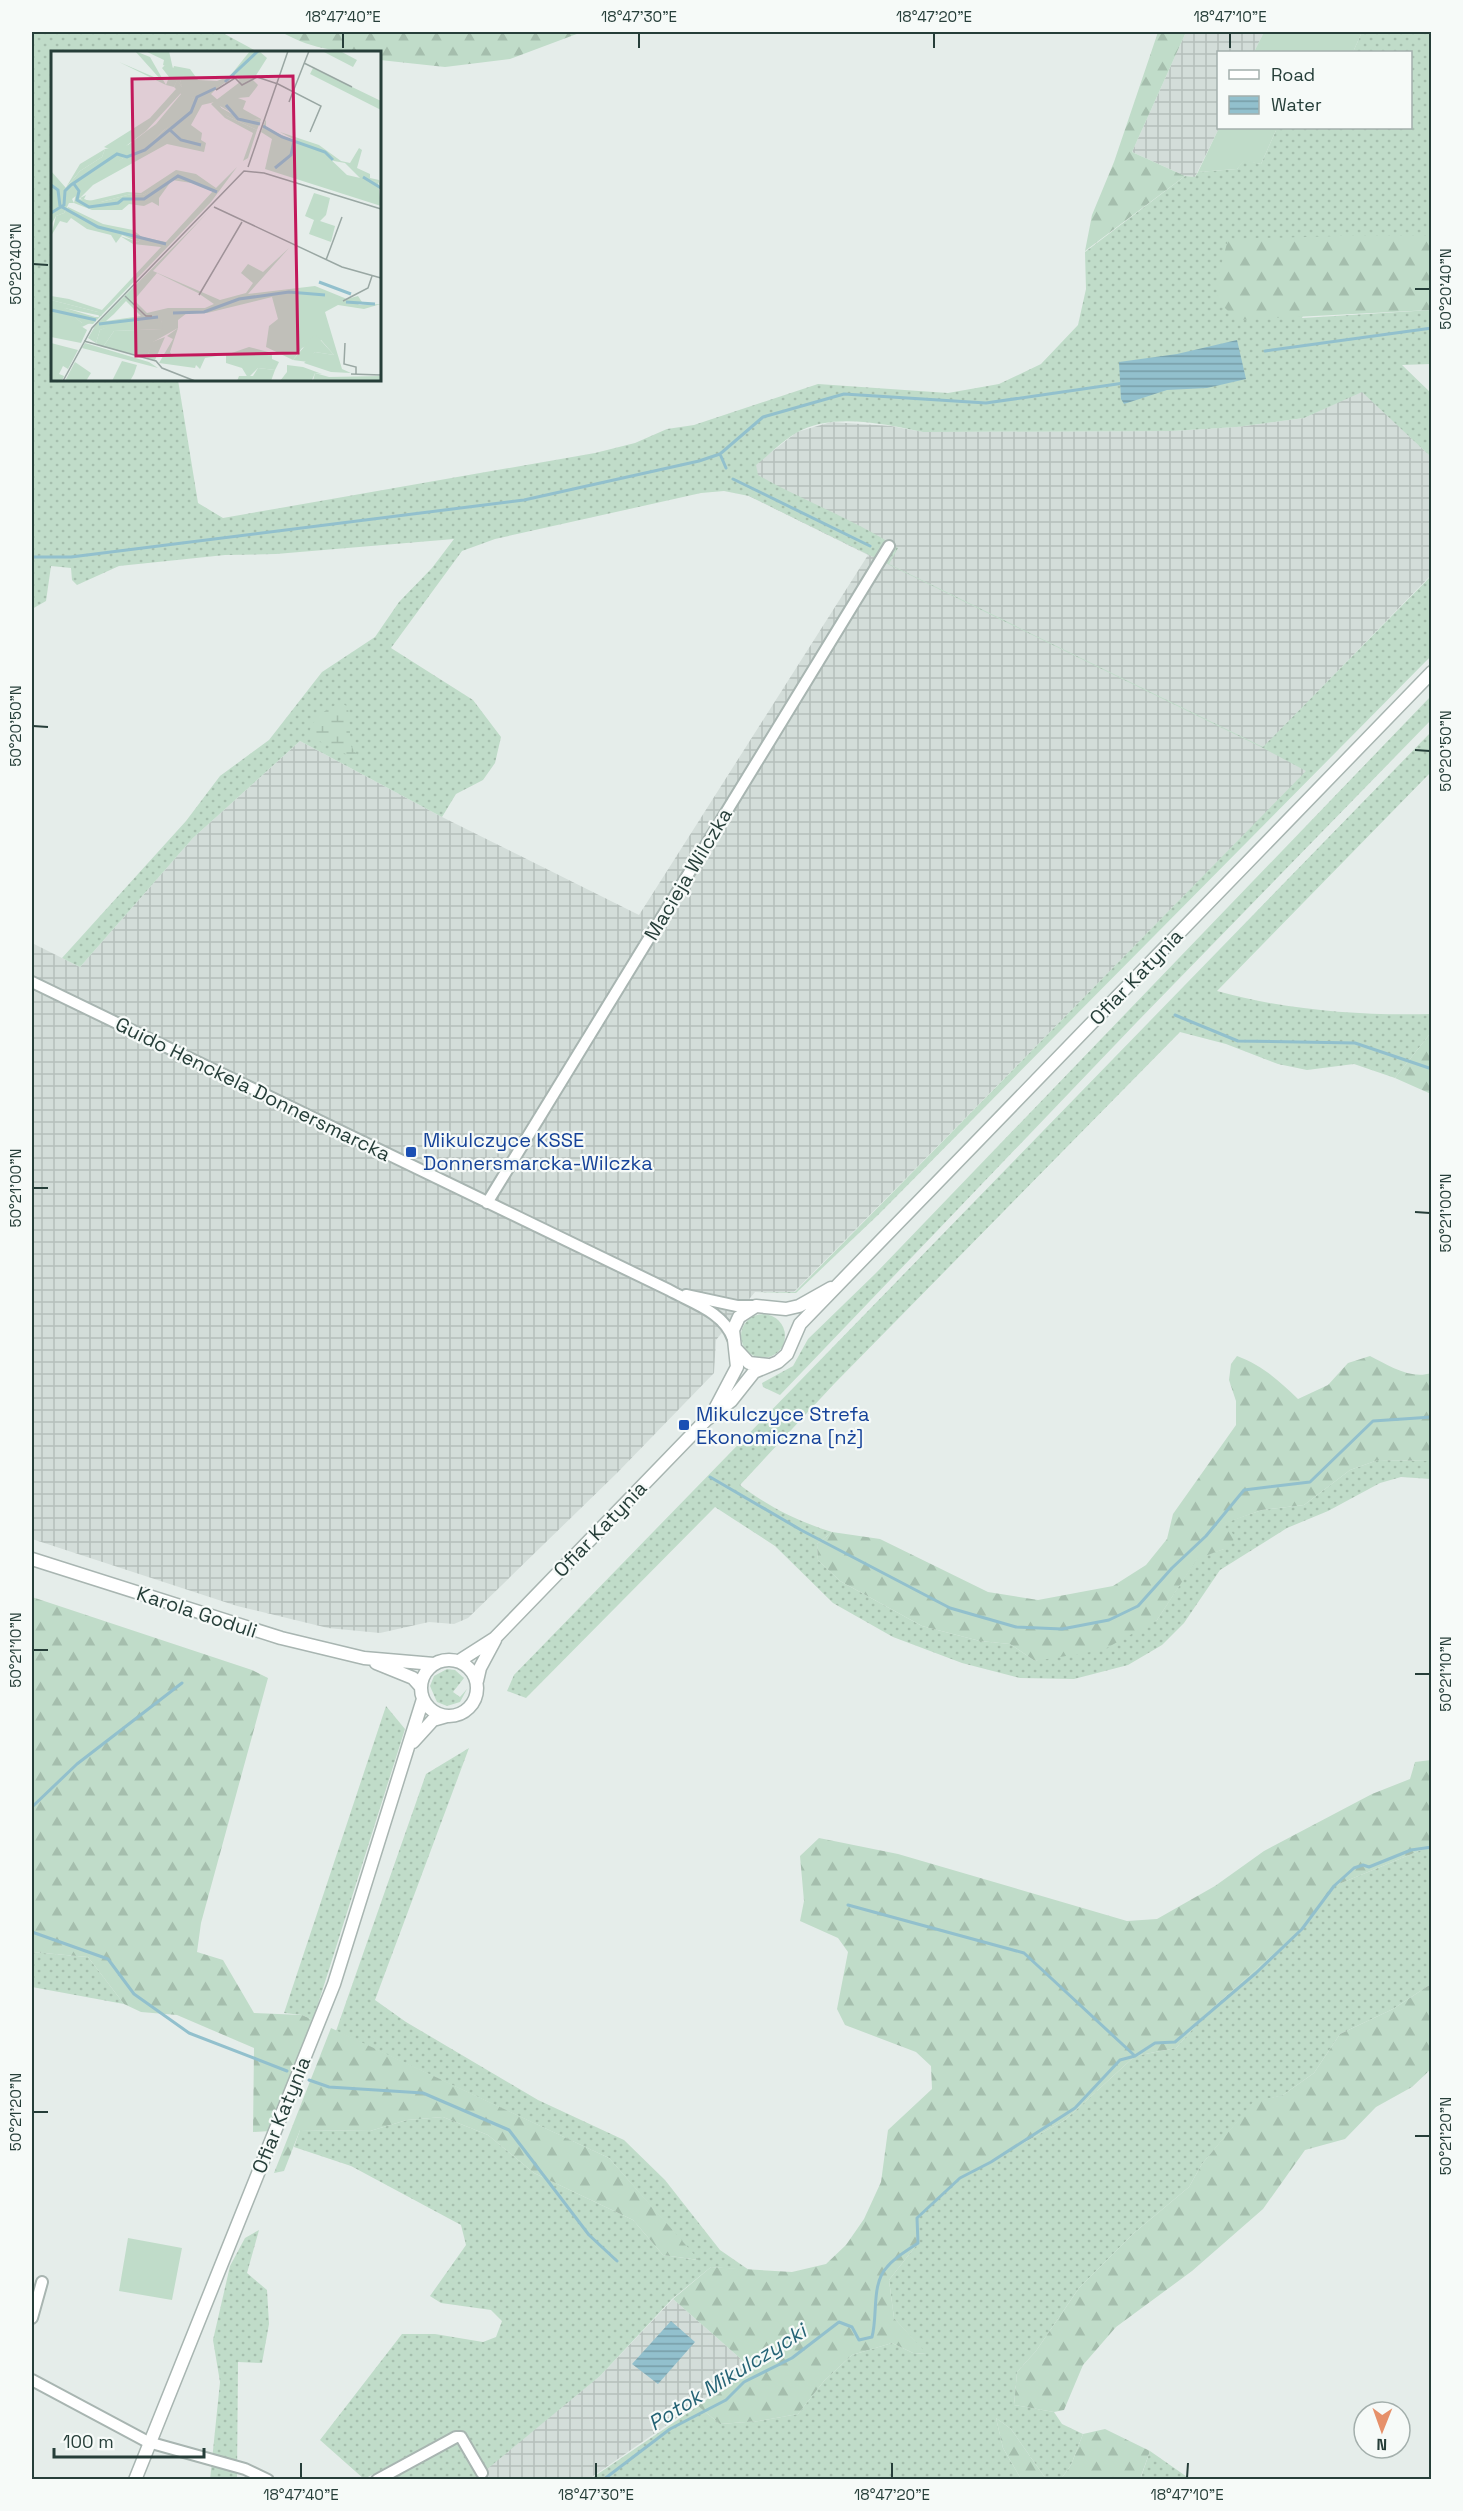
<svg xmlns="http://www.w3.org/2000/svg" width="1463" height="2511" font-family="'Space Grotesk',sans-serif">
  <defs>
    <pattern id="industrial-grid" width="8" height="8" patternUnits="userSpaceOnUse" patternTransform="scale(1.5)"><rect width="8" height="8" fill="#d3ddd9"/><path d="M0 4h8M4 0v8" fill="none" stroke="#b5bfbb"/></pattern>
    <pattern id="grass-dots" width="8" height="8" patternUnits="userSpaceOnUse" patternTransform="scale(1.5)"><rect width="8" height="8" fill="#c0dcc9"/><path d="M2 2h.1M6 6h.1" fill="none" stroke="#a5bead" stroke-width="1.8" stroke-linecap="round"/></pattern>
    <pattern id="forest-firs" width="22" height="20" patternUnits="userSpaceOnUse" patternTransform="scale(1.5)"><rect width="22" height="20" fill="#c0dcc9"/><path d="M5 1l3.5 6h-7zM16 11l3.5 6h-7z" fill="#a5bead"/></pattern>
    <pattern id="wetland-marsh" width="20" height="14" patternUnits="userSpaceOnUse" patternTransform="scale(1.5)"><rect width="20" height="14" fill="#c0dcc9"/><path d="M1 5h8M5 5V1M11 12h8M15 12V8" fill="none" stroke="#a5bead"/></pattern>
    <pattern id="water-rules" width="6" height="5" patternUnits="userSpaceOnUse" patternTransform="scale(1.5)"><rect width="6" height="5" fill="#92c0cd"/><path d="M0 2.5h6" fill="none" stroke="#779da7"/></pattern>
  </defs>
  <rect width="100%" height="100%" fill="#e5edea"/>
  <path fill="url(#industrial-grid)" d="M1186 32H1264L1254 52H1218L1219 128 1195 177 1185 176 1132 152Z
    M1362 391 1431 457V575L1264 747 1307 771 794 1292H755L716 1340 714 1373 617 1473 468 1618 454 1624 429 1622 380 1633 328 1628 237 1606 32 1539V943L80 967 193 838 300 741 442 817 639 915 868 555 749 496 755 465 797 432 831 422 891 426 923 432 1172 431 1237 427 1304 418Z
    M673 2299 750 2367 589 2479 479 2480 477 2476 600 2376Z"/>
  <path fill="url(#grass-dots)" d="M32 32H221L258 52H52V380H178L198 503 223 518 595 453 635 443 667 429 694 425 818 384 948 393 999 384 1041 364 1078 325 1086 289 1085 252 1185 176 1195 177 1198 172 1237 169 1244 160 1261 164 1277 128H1410V52H1353L1362 32H1431V236H1341L1302 318 1431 310V364L1402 365 1431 393V457L1362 392 1304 418 1237 427 1172 431 923 432C884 424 832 412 796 433 781 442 769 455 756 465L758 475C803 501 854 519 898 548L889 564 1263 747 1432 575 1431 656 878 1215 796 1293 755 1292H795L1306 771 1263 748 749 496 724 491 701 493 495 539 462 551 391 648 473 700 501 737 495 763 483 780 456 794 442 817 300 741 193 838 80 967 62 958 186 821 220 776 269 740 322 672 375 637 399 602 432 568 454 539 276 554 225 555 119 566 77 585 72 580 71 568 51 566 46 601 32 609Z
    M1431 696V720L1136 1023 780 1395 763 1387 762 1383 793 1366 808 1339 876 1273Z
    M1431 732V772L1217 991C1284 1010 1362 1016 1431 1014V1036L1429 1035 1395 1078 1354 1064 1307 1070 1278 1064 1226 1044 1180 1032 834 1384 740 1485C769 1507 797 1521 832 1532L817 1544 818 1560 840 1581 922 1626 980 1641 1010 1644 1035 1661 1157 1620 1197 1558 1224 1549 1215 1526 1262 1510 1304 1505 1350 1470 1378 1460 1431 1461V1479L1401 1477 1380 1483 1328 1511 1287 1528 1220 1570 1184 1623 1162 1645 1128 1665 1074 1679 1020 1678 962 1663 893 1637 833 1603 775 1546 715 1507 526 1698 507 1691 514 1675Z
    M741 1336a22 22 0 1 1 44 0a22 22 0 1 1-44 0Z
    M447 1669 455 1670 464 1678 453 1692 460 1697 467 1689 460 1702 447 1706 437 1702 430 1686 434 1676Z
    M386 1706 405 1729 313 2020 302 2015 284 2013Z
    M469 1748 375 2000 406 2022 538 2100 624 2140 665 2180 720 2250 749 2270 711 2267 672 2299 600 2376 486 2470 462 2432 455 2431 364 2479 320 2440 402 2334H435L483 2342 496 2337 502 2321 491 2310 441 2303 430 2296 466 2245 461 2225 351 2166 294 2147 300 2130 370 2131 407 2120 443 2117 488 2135 534 2173 633 2220 663 2255 698 2260 609 2158 336 2031 426 1774Z
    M1431 1846V1984L1393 2009 1340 2034 1314 2073 1283 2095 1253 2103 1202 2164 1189 2187 1134 2233 1079 2288 1036 2351 1017 2372 1014 2405 1054 2412 1062 2424 1083 2434 1071 2465 1061 2479H1046L1011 2429 996 2418 1003 2448 1021 2479 589 2480 698 2406 720 2424 759 2421 798 2414 824 2381 852 2355 892 2343 913 2353 926 2354 894 2318 889 2280 918 2243 917 2218 960 2178 1065 2120 1135 2056 1176 2048 1207 2013 1302 1929 1334 1886Z
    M32 1952 88 1957 124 2004 32 1987Z
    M259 2230 247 2273 267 2290 269 2324 262 2363 238 2362 237 2479 210 2480 220 2382 213 2340 230 2266 245 2238Z
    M460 2444 480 2474 476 2476 478 2479 383 2480 453 2445Z
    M1150 2451 1190 2479 1140 2480Z"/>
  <path fill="url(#forest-firs)" d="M281 32H582L510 59 445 67 380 60V52C340 52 316 51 281 32Z
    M1158 32H1186L1132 152 1185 176 1085 251 1092 215 1114 162Z
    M1341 236H1431V310L1237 320 1217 300 1219 274 1228 239Z
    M1429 1035 1432 1036 1431 1094 1395 1078Z
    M1237 1356C1262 1365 1279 1381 1298 1399L1328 1385 1348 1363 1370 1356C1388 1365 1411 1380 1431 1373V1461L1378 1460 1350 1470 1304 1505 1262 1510 1217 1526 1230 1530 1236 1538 1224 1549 1197 1559 1157 1620 1103 1650 1035 1661 1010 1644 980 1641 922 1626 840 1581 818 1560 817 1544 832 1532 880 1539 988 1592 1038 1600 1113 1586 1146 1565 1167 1539 1173 1514 1236 1425V1401L1229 1380 1231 1364Z
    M32 1597 252 1670 268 1678 201 1923 197 1952 223 1960 254 2013 302 2015 313 2020 271 2131 253 2132 254 2048 177 2015 141 2012 124 2004 88 1957 32 1952Z
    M1431 1760V1846L1334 1886 1302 1929 1207 2013 1176 2048 1135 2056 1065 2120 960 2178 918 2218V2243L889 2280 894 2318 927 2354 913 2353 892 2343 852 2355 824 2381 798 2414 759 2421 720 2424 698 2406 750 2367 673 2299 711 2267 792 2272 826 2264 846 2245 864 2219 881 2182 888 2130 932 2089 931 2066 916 2052 845 2025 837 2009 848 1952 838 1938 800 1921 804 1901 800 1856 819 1838 898 1854 1127 1921 1157 1919 1215 1886 1264 1851 1372 1794 1410 1779 1415 1762Z
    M1431 1984V2069L1412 2087 1376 2107 1345 2139 1305 2150 1263 2209 1192 2271 1116 2327 1083 2365 1064 2410 1054 2412 1014 2405 1017 2372 1036 2351 1079 2288 1134 2233 1189 2187 1202 2164 1253 2102 1283 2095 1314 2073 1340 2034 1393 2009Z
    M331 2028 609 2158 699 2260 663 2255 633 2220 534 2173 488 2135 443 2117 407 2120 370 2131 300 2130 284 2171 274 2173Z
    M996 2418 1011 2429 1046 2479H1021L1003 2448Z
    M1105 2429 1150 2451 1140 2479H1061L1071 2465 1083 2434Z"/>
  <path fill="url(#wetland-marsh)" d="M342 703 348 707 351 746 362 762 309 736C311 718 326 708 342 703Z"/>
  <path fill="#c0dcc9" d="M1264 32H1362L1353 52H1254Z
    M1219 128H1277L1261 164 1244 161 1237 169 1198 172Z
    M128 2238 182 2248 172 2300 119 2291Z"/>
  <path fill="url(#water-rules)" d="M1237 340 1246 379 1207 388 1167 390 1124 404 1121 399 1119 362 1177 354Z
    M671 2321 695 2342 658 2384 632 2364Z"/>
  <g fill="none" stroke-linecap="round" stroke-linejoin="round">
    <path stroke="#92c0cd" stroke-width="3" d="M1265 351 1432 328
      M720 454 726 468
      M733 479 870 546
      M32 557H71L524 500 699 461 720 454 763 417 844 394 986 403 1124 383
      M1175 1015 1238 1041 1355 1043 1432 1069
      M710 1477 801 1530 950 1608 1016 1627 1062 1629 1109 1620 1138 1606 1172 1568 1206 1536 1244 1490 1310 1482 1373 1421 1432 1417
      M32 1807 77 1764 182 1683
      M848 1905 1024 1953 1135 2056
      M32 1932 108 1959 134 1994 189 2033 287 2071
      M309 2080 329 2087 423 2093 509 2130 589 2235 617 2261
      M603 2480 670 2429 726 2400 744 2382 792 2358 839 2322 852 2327 859 2340 872 2337C878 2315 871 2284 887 2267 895 2257 908 2250 918 2243L917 2218 960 2178 991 2162 1075 2108 1120 2060 1135 2056 1155 2043 1175 2042 1256 1973 1302 1929 1334 1886 1354 1868 1363 1865 1369 1867 1411 1850 1432 1847"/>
    <g stroke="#a8b5b1" stroke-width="14">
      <path id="minor" d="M32 982 669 1290C692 1303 724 1312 733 1339
        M487 1203 889 546
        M686 1295 737 1306H756
        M32 2318 42 2282
        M32 2380 148 2442 245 2469 268 2480
        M377 2480 456 2437H461L482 2473"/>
    </g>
    <g stroke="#a8b5b1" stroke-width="15">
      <path id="tertiary" d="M736 1349 749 1363 768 1365
        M716 1407 737 1367 733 1330 739 1317 756 1306 786 1309 799 1306 831 1288
        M32 1559 281 1638 364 1658 434 1664
        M421 1688a28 28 0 1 1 56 0a28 28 0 1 1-56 0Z
        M459 1661 495 1638 706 1420 731 1401 754 1372 778 1362 787 1354 800 1324 1432 672
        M376 1663 413 1678 421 1687
        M477 1681 480 1668 495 1640
        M413 1742 433 1720 447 1716
        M135 2480 334 1984 423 1699"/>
    </g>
    <use href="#minor" stroke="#fff" stroke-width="10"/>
    <use href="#tertiary" stroke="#fff" stroke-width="12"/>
  </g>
  <path fill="none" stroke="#263e39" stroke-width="2" d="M343 48V33M639 48V33M934 48V33M1230 48V33M33 264 48 265M1415 289H1430M33 726 48 727M1415 750 1430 751M33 1188H48M1415 1212 1430 1213M33 1650H48M1415 1674H1430M33 2112H48M1415 2136H1430M301 2478V2463M596 2478V2463M892 2478V2463M1187 2478 1188 2463"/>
  <g fill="#1a4fb4" stroke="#f6faf8" stroke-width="2">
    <rect x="405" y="1146" width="12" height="12" rx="3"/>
    <rect x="678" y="1419" width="12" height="12" rx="3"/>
  </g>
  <g text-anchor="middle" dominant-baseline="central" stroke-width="4.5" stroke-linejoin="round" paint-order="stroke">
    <g font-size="20" fill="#263e39" stroke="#f6faf8">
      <text transform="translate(688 874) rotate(-59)">Macieja Wilczka</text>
      <text transform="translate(1136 977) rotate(-46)">Ofiar Katynia</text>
      <text transform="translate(253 1089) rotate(26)">Guido Henckela Donnersmarcka</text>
      <text transform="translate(600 1529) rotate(-46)">Ofiar Katynia</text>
      <text transform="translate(197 1612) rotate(18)">Karola Goduli</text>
      <text transform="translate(281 2115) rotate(-68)">Ofiar Katynia</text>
    </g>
    <g font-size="20" fill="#164399" stroke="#f6faf8" text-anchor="start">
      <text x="423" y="1140">Mikulczyce KSSE<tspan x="423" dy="23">Donnersmarcka-Wilczka</tspan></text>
      <text x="696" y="1414">Mikulczyce Strefa<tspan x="696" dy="23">Ekonomiczna [nż]</tspan></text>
    </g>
    <g font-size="21" font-style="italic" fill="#246375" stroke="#f6faf8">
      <text transform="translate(727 2377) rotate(-32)">Potok Mikulczycki</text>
    </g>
  </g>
  <g transform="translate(51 51)">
    <rect width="330" height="330" fill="#e5edea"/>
    <path d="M84 0 99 6 115 34 68 11 110 29ZM199 0H208L216 7 202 29 207 34 205 37 198 46 187 47 195 50 192 58 210 68 194 70 169 55 176 65 206 79 197 107 192 110 202 82 174 67 160 53 189 31 185 24 165 38 141 45 144 52 137 64 113 79 96 97 72 107 21 148 23 152H18L13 162 5 165 0 174V120L15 137 29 120 51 106 54 98 77 94 105 73 130 43 123 36 126 29 131 36 129 29 133 23 122 18 123 15 139 18 147 29 166 30 179 25ZM289 0 306 9 302 16 273 1ZM229 81 268 94 290 110 299 112 308 97 311 99 306 117 319 123V127L328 129 330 136 327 131 311 129 294 112 283 110ZM186 116 160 151 42 273 31 272 11 256 44 266H48L47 261 0 249V245L18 248 51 259 110 196 82 193 69 185 87 191 91 186 115 191 162 140 132 123 92 144 80 143 50 151 36 152 29 147 35 144 33 148 38 150 76 141 90 142 125 119 145 123 165 137ZM263 142 279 147 275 164 269 170 284 175 280 191 258 183 263 169 254 165ZM157 161H161H157L102 220 169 249 195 242 202 232 190 222 197 213 212 221 238 197 197 243 264 235 296 248 307 245 311 251 307 254 330 253 313 258 287 254 274 261 291 318 300 322 280 321 253 312 264 301 283 304 270 289 251 297 242 309 215 296 218 275 227 268 221 246 156 262H136L127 269V277L102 291 96 306 52 296 63 280 111 278 110 269H77L49 279 45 292 37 287 44 275ZM106 222 147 242 163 253 154 257H117L96 262 83 249ZM75 250 90 265 55 270 63 263ZM34 292 98 311 107 317 31 297ZM207 317 224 319 220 330H186L188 325H202Z" fill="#c0dcc9" fill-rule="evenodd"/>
    <path d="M114 14 134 21 132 26 137 29H129L132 37 126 30 123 36 115 34 118 26 111 17ZM163 36 165 38 160 43 168 50 151 54 140 74 151 82 150 89 155 92 153 101 116 93 42 134 28 148 50 151 80 143 92 144 130 121 154 134 121 129 108 147V155L101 151 93 155 78 153 71 159H41L23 152 26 137 72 107 96 97 113 79 141 59 144 52 140 44ZM125 38 130 39V42L95 80 75 95 61 99 53 96 99 67ZM165 54 194 70 210 68 212 63 206 79 176 65ZM215 68V77L275 104 296 124 327 131 330 155 214 118 221 88 210 81ZM54 98 51 106 29 120 14 138 29 113ZM17 156 52 173 82 179 91 186 87 191 71 184 65 192 60 184 36 178 20 167 16 172 9 170 0 185 5 165 13 162ZM0 249 47 261 51 265 13 257 31 272 43 270 31 276 0 262ZM72 269H110L112 275 111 278 63 280 52 296 45 292 49 279ZM127 277 119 301 122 306 172 304 154 307 149 318 145 314 144 317 108 312 122 288 116 285ZM264 283 283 304 264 301 257 311 242 309ZM198 296 221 302V308L228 311 224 319 207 317 197 327 191 317 175 312V304ZM236 314 252 316 271 323 264 322 261 329 229 330 236 321Z" fill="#c0dcc9"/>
    <path d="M0 262 13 264 36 279 30 292 0 286Z" fill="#c0dcc9"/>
    <path d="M94 0H118L122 18 112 14 113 9ZM262 17 330 50V59L259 23ZM71 310 86 314 83 323 79 330H61Z" fill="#c0dcc9"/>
    <path d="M114 286 104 309 96 307 101 291ZM0 292 27 299 17 318 12 315 8 323 13 325 11 330H0ZM24 311 40 322 35 330H14ZM264 322 278 326 330 325V330H262Z" fill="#c0dcc9"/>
    <path fill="none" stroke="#92c0cd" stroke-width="3" d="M174 31 207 0M175 54 187 68 209 73M212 75 231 86 274 101 282 109M119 79 130 89 150 94M224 117 240 104 243 90M312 126 330 137M23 133 28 140 26 149 38 156 67 152 72 148H93L127 125 166 141M0 134 7 139 9 155M11 156 47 176 115 193M0 162 13 154 14 140 20 134 66 103 76 106 94 99 140 61 146 46 165 37M268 231 300 243M295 251 324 253M0 259 45 269M122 262 153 261 188 248 238 241 274 244M48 273 107 266"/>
    <path fill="none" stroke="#99a7a3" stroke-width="1.5" d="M253 12 301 36M165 39 184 27 191 34 206 26 227 33 270 55 259 81M238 51 258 0M197 116 237 0M163 156 291 216 330 227M275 209 291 166M148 244 191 171M74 245 95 265H101M292 250 317 237 321 225M33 290 105 310 111 317 144 330M294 292 293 313 305 316V323M300 323 330 324M12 330 41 277 193 120 213 122 330 158"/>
    <path fill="#c2185b" fill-opacity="0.15" stroke="#c2185b" stroke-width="3" d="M242 25 247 302 85 305 81 28Z"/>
    <rect width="330" height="330" fill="none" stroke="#263e39" stroke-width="3"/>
  </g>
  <rect width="1463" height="2511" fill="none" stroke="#f6faf8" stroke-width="66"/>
  <rect x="1217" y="51" width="195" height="78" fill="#f6faf8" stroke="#a3afac" stroke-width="1.5"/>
  <rect x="1229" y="70" width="30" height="9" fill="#ffffff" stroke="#a3afac" stroke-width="1.5"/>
  <text x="1271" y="81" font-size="18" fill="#263e39">Road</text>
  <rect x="1229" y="96" width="30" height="18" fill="url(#water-rules)" stroke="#a3afac" stroke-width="1.5"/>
  <text x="1271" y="111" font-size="18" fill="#263e39">Water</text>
  <g transform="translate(1382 2430) rotate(181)"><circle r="28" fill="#f6faf8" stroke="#a3afac" stroke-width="1.5"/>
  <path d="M0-4.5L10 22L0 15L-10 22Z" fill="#e6906a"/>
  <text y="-9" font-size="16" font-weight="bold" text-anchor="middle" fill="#263e39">N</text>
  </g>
  <path d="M54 2448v9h150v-9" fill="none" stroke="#263e39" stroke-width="3"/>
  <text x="63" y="2448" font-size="18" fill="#263e39" stroke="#f6faf8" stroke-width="4.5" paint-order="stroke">100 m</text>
  <rect x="33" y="33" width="1397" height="2445" fill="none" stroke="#263e39" stroke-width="2"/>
  <g font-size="15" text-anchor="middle" fill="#263e39">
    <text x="343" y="22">18°47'40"E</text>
    <text x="639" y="22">18°47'30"E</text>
    <text x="934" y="22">18°47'20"E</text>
    <text x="1230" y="22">18°47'10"E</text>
    <text transform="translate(16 264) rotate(-90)" y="5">50°20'40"N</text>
    <text transform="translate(1446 289) rotate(-90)" y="5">50°20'40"N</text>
    <text transform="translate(16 726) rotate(-90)" y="5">50°20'50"N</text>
    <text transform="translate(1446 751) rotate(-90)" y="5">50°20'50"N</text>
    <text transform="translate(16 1188) rotate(-90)" y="5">50°21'00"N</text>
    <text transform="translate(1446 1213) rotate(-90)" y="5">50°21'00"N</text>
    <text transform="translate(16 1650) rotate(-90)" y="5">50°21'10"N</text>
    <text transform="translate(1446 1674) rotate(-90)" y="5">50°21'10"N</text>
    <text transform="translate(16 2112) rotate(-90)" y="5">50°21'20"N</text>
    <text transform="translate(1446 2136) rotate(-90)" y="5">50°21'20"N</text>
    <text x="301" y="2500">18°47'40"E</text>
    <text x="596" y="2500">18°47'30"E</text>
    <text x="892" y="2500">18°47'20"E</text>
    <text x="1187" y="2500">18°47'10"E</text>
  </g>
</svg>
